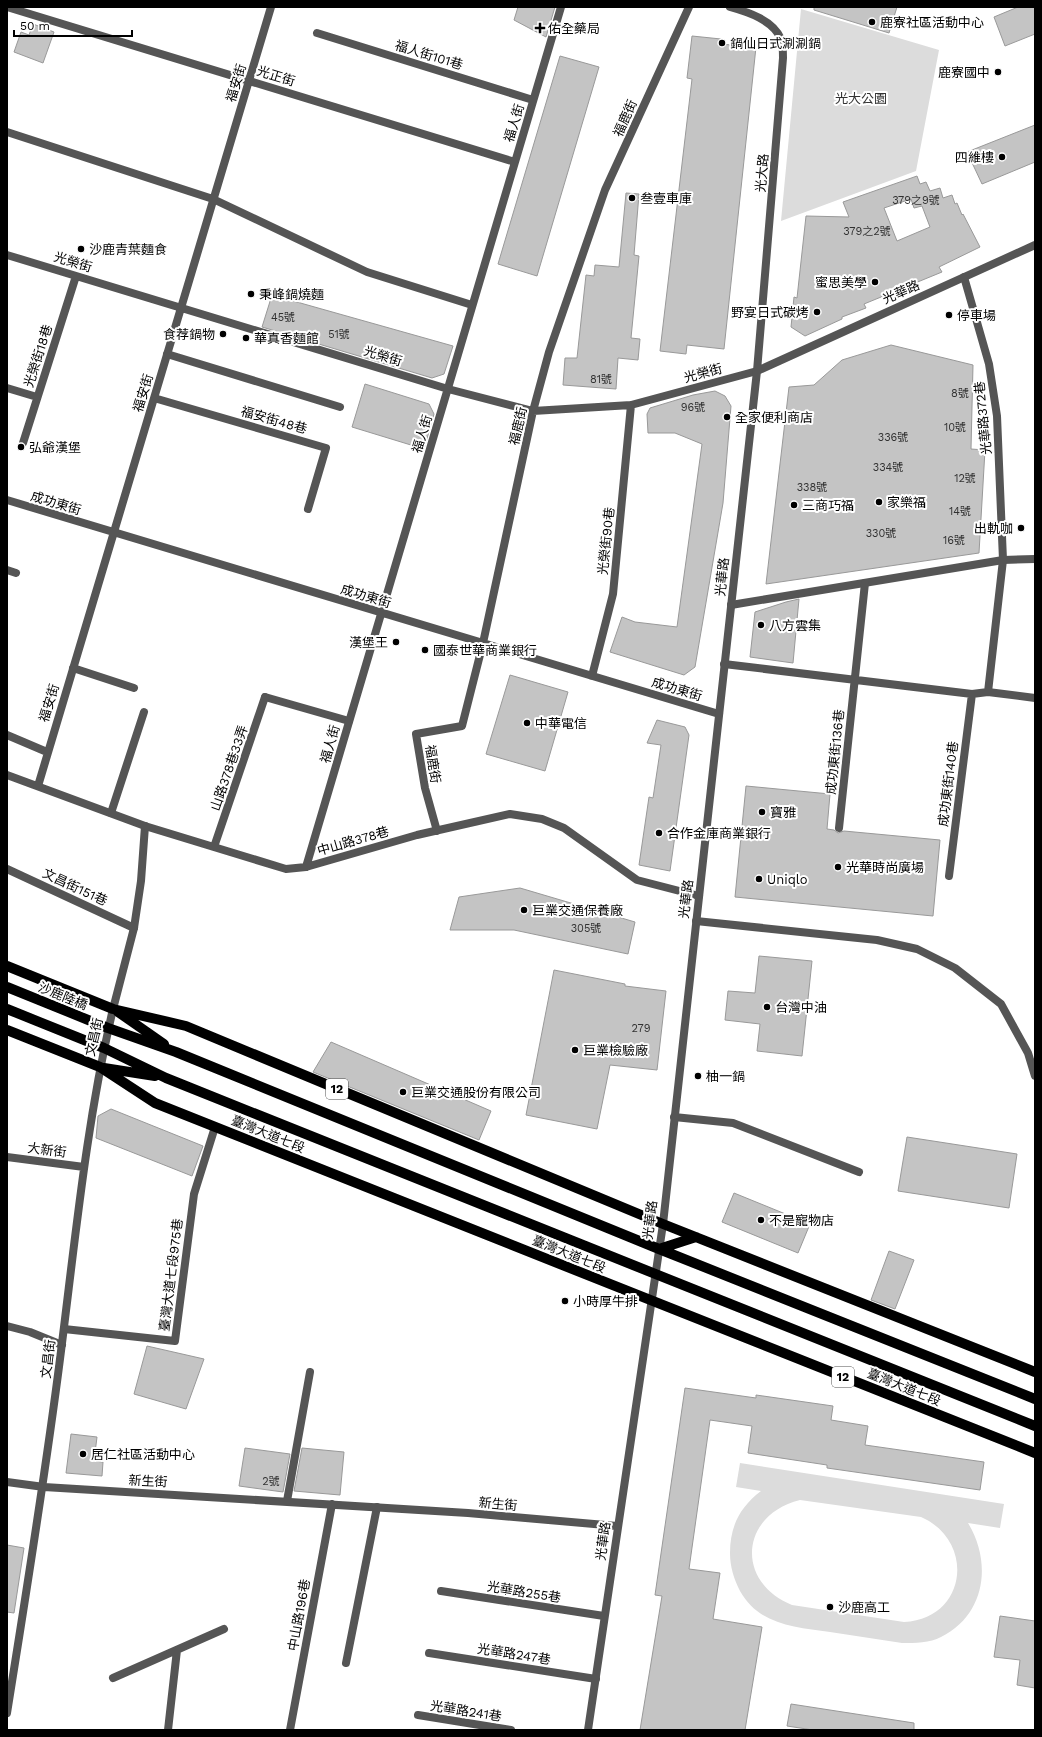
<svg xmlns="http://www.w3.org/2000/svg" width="1042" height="1737" font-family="'Work Sans','Noto Sans TC',sans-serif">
  <rect width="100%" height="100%" fill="#fff"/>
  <path fill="#dcdcdc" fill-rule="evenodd" d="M801 9 939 50 916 171 781 221Z
    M740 1463 1004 1504 1000 1528 968 1523C992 1562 986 1615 941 1637 930 1643 915 1643 902 1643 878 1639 854 1636 830 1632 795 1627 759 1625 740 1591 734 1579 730 1567 730 1553 730 1526 740 1507 761 1491L736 1487ZM800 1500 921 1517C976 1541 967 1619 904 1622L792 1605C735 1582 740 1515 800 1500Z"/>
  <path fill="#c4c4c4" stroke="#999" fill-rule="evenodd" d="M518 7H555L546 37 514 20Z
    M814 7H897L889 33 814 10Z
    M1018 7H1035V34L1005 46 994 17Z
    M33 24 54 32 43 63 14 52 21 32 29 35Z
    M692 36 721 39 720 44 756 47 724 349 687 345 686 354 660 351 692 79 687 78Z
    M560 56 599 67 537 276 498 264Z
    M1035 125V162L982 184 967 152Z
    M917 176 920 184 926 182 930 191 940 188 943 198 952 195 955 204 957 203 962 215 963 214 980 247 939 267 942 272 864 304 866 308 842 317V319L805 336 791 327 794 297 797 298 806 216 849 217 843 202ZM911 199 914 208 922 206 930 227 897 241 884 208Z
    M626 193 639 194 634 255 639 256 631 338 640 339 638 360 618 358 616 389 563 385 565 358H577L586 275 594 276 595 265 619 267Z
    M272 295 453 346 444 374 432 378 262 327Z
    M891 345 973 365 971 449 985 450 979 553 766 584 789 387 814 385 842 360Z
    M365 384 429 404 434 414 424 449 352 427Z
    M715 391 725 396 731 406 723 503 695 667 684 675 610 652 622 617 635 622 677 627 702 444 675 433H648L647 414 650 408 693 395Z
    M799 599 793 663 750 657 755 612 786 602Z
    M510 675 568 692 545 771 486 754Z
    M657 720 685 727 689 735 670 871 639 865 649 797 653 798 661 745 647 743Z
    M746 786 830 794 827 829 834 830 838 833 844 831 940 840 933 916 735 897Z
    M520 888 635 922 628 954 514 930H450L459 897Z
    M759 956 812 961 802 1056 757 1051 760 1024 725 1020 728 991 755 993Z
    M554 970 625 984V986L666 991 657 1070 610 1065 597 1129 526 1115Z
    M331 1042 491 1111 479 1140 313 1072Z
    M111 1109 203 1146 192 1176 96 1138 98 1116Z
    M907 1137 1017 1154 1009 1208 898 1191Z
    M734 1193 810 1224 798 1253 722 1222Z
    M889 1251 914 1260 895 1309 871 1300Z
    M147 1346 204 1359 186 1409 134 1394Z
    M685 1388 756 1398V1395L833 1406 831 1420 868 1426 865 1445 984 1462 980 1490 827 1468V1465L748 1453 752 1426 710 1420 689 1569 720 1573 713 1619 762 1627 745 1730H640L662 1596 655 1595Z
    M71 1434 97 1437 94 1461 103 1462 102 1476 66 1473Z
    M245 1448 290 1454 283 1492 239 1486Z
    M302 1448 344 1452 340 1495 294 1491Z
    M7 1545 24 1548 14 1613 7 1612Z
    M1000 1616 1035 1621V1688L1017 1685 1020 1660 994 1657Z
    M791 1704 914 1723V1730H813L787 1726Z"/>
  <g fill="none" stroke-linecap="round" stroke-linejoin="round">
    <path stroke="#555" stroke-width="8" d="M213 199 367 272 472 305
      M167 354 340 407
      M731 605 1003 560 1035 559
      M73 668 134 688
      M265 697 349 721
      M111 813 144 712
      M113 1009 134 928 141 881 145 826
      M674 1117 733 1123 859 1172
      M7 1326 30 1332 62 1345
      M64 1329 175 1341 194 1194 215 1127
      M287 1501 310 1372
      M441 1591 604 1616
      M429 1653 596 1679
      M346 1663 377 1507
      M113 1678 224 1629
      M418 1715 511 1730
      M168 1730 177 1650"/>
    <path stroke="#555" stroke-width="8" d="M7 7 515 162
      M317 33 533 100
      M7 132 213 199
      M7 255 448 389 533 411 631 405 757 371
      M964 277 989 364 997 416 1003 560 988 692
      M7 388 37 397
      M154 398 326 448 308 509
      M23 443 76 276
      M7 500 719 714
      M7 570 16 573
      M724 664 972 694 988 692 1035 698
      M592 676 613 594 631 405
      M7 735 47 752
      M7 775 145 826 286 869 306 867 417 835 510 814 542 819 564 828 637 880 699 896
      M38 786 271 7
      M839 828 865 583
      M437 831 425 788 416 734 462 726 483 643 533 411 549 352 605 190 689 7
      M214 847 265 697
      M306 867 561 7
      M7 869 134 928
      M949 876 972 694
      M696 921 877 940 917 949 955 968 1001 1004 1028 1053 1035 1076
      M7 1157 84 1167
      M7 1482 44 1487 468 1513 617 1526
      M7 1713C26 1595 45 1477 60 1359 75 1242 86 1124 113 1009
      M290 1730 332 1504"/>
    <path stroke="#555" stroke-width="8" d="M757 371 1035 245
      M588 1730 663 1224 757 371 783 58C783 52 783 44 781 39 773 20 748 12 730 7"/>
    <path stroke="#000" stroke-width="10" d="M7 966 113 1009 186 1026 663 1224 1035 1372
      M7 987 108 1028 176 1052 659 1249 1035 1399
      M7 1009 104 1048 166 1078 1035 1426
      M118 1012 164 1044
      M7 1030 100 1067 155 1103 1035 1453
      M104 1068 155 1076
      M659 1249 696 1237"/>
  </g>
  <g fill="#000" stroke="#fff" stroke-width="1.5">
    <circle cx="872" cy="22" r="4"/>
    <path d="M538 22h4v4h4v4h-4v4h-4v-4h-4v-4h4z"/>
    <circle cx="722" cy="43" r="4"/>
    <circle cx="998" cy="72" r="4"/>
    <circle cx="1002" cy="157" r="4"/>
    <circle cx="632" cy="198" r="4"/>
    <circle cx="81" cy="249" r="4"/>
    <circle cx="875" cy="282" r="4"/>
    <circle cx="251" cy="294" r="4"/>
    <circle cx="817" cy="312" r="4"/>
    <circle cx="949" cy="315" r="4"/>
    <circle cx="223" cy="334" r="4"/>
    <circle cx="246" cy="338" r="4"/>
    <circle cx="727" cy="417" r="4"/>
    <circle cx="21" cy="447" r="4"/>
    <circle cx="879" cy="502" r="4"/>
    <circle cx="794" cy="505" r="4"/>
    <circle cx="1021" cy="528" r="4"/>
    <circle cx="761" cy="625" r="4"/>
    <circle cx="396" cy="642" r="4"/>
    <circle cx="425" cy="650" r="4"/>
    <circle cx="527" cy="723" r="4"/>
    <circle cx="762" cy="812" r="4"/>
    <circle cx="659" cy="833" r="4"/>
    <circle cx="838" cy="867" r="4"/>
    <circle cx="759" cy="879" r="4"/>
    <circle cx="524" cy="910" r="4"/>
    <circle cx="767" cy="1007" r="4"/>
    <circle cx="575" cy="1050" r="4"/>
    <circle cx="698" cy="1076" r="4"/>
    <circle cx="403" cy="1092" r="4"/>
    <circle cx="761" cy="1220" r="4"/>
    <circle cx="565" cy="1301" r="4"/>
    <circle cx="83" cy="1454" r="4"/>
    <circle cx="830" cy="1607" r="4"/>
  </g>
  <g text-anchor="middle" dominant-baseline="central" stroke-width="4" stroke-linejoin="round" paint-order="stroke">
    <g font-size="11" fill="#313131">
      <text x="916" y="200">379之9號</text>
      <text x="867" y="231">379之2號</text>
      <text x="283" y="317">45號</text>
      <text x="339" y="334">51號</text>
      <text x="601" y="379">81號</text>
      <text x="960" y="393">8號</text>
      <text x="693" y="407">96號</text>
      <text x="955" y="427">10號</text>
      <text x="893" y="437">336號</text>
      <text x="888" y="467">334號</text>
      <text x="965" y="478">12號</text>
      <text x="812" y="487">338號</text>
      <text x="960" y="511">14號</text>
      <text x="881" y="533">330號</text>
      <text x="954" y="540">16號</text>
      <text x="586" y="928">305號</text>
      <text x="641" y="1028">279</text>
      <text x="271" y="1481">2號</text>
    </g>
    <g fill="#fff" stroke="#4c4c4c" stroke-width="1">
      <rect x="326" y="1079" width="22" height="20" rx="3"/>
      <rect x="832" y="1367" width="22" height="20" rx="3"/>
    </g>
    <g font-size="12" font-weight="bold" fill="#000">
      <text x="337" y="1089">12</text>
      <text x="843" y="1377">12</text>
    </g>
    <g font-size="13" fill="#000" stroke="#fff" text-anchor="start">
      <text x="880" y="22">鹿寮社區活動中心</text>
      <text x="548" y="28">佑全藥局</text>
      <text x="730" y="43">鍋仙日式涮涮鍋</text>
      <text x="990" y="72" text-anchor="end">鹿寮國中</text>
      <text x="994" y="157" text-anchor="end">四維樓</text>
      <text x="640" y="198">叁壹車庫</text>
      <text x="89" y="249">沙鹿青葉麵食</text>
      <text x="867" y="282" text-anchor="end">蜜思美學</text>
      <text x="259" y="294">秉峰鍋燒麵</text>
      <text x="809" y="312" text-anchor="end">野宴日式碳烤</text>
      <text x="957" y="315">停車場</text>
      <text x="215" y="334" text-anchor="end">食荐鍋物</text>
      <text x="254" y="338">華真香麵館</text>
      <text x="735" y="417">全家便利商店</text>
      <text x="29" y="447">弘爺漢堡</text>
      <text x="887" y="502">家樂福</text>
      <text x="802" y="505">三商巧福</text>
      <text x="1013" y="528" text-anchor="end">出軌咖</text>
      <text x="769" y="625">八方雲集</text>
      <text x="388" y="642" text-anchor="end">漢堡王</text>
      <text x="433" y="650">國泰世華商業銀行</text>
      <text x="535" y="723">中華電信</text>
      <text x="770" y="812">寶雅</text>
      <text x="667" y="833">合作金庫商業銀行</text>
      <text x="846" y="867">光華時尚廣場</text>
      <text x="767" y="879">Uniqlo</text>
      <text x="532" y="910">巨業交通保養廠</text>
      <text x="775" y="1007">台灣中油</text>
      <text x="583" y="1050">巨業檢驗廠</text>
      <text x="706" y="1076">柚一鍋</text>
      <text x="411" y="1092">巨業交通股份有限公司</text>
      <text x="769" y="1220">不是寵物店</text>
      <text x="573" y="1301">小時厚牛排</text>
      <text x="91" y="1454">居仁社區活動中心</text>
      <text x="838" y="1607">沙鹿高工</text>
    </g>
    <g font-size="13" fill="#000" stroke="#fff">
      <text transform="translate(429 55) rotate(17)">福人街101巷</text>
      <text transform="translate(276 76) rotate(17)">光正街</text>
      <text transform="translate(236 83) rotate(-73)">福安街</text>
      <text transform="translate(625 118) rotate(-66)">福鹿街</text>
      <text transform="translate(514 123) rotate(-73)">福人街</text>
      <text transform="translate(762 173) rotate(-85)">光大路</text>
      <text transform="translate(73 262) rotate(17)">光榮街</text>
      <text transform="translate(901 292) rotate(-24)">光華路</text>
      <text transform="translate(38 356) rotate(-72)">光榮街18巷</text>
      <text transform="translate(383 356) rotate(17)">光榮街</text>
      <text transform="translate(703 373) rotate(-15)">光榮街</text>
      <text transform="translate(143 393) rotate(-73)">福安街</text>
      <text transform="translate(983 418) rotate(-96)">光華路372巷</text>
      <text transform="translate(274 420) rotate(16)">福安街48巷</text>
      <text transform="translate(518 426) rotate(-77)">福鹿街</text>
      <text transform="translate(422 434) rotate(-73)">福人街</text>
      <text transform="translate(56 503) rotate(17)">成功東街</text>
      <text transform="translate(606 541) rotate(-84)">光榮街90巷</text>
      <text transform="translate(722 577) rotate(-84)">光華路</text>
      <text transform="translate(366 596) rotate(17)">成功東街</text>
      <text transform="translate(677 689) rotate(17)">成功東街</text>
      <text transform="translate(49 703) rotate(-73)">福安街</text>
      <text transform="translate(330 744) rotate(-74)">福人街</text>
      <text transform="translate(835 752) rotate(-84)">成功東街136巷</text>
      <text transform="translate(433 764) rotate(81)">福鹿街</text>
      <text transform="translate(229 768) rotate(-71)">山路378巷33弄</text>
      <text transform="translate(948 784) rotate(-83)">成功東街140巷</text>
      <text transform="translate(353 841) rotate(-16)">中山路378巷</text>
      <text transform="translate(75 887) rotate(25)">文昌街151巷</text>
      <text transform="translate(686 899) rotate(-83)">光華路</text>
      <text transform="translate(63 996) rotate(22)">沙鹿陸橋</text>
      <text transform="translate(94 1037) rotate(-77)">文昌街</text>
      <text transform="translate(268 1134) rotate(22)">臺灣大道七段</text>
      <text transform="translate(47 1150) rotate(7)">大新街</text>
      <text transform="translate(650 1220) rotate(-83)">光華路</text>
      <text transform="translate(569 1254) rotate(22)">臺灣大道七段</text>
      <text transform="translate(171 1275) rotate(-83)">臺灣大道七段975巷</text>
      <text transform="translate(48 1359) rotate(-83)">文昌街</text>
      <text transform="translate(904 1387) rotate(22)">臺灣大道七段</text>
      <text transform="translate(148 1481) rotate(3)">新生街</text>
      <text transform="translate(498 1504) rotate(5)">新生街</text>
      <text transform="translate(603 1541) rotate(-82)">光華路</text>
      <text transform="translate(524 1592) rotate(9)">光華路255巷</text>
      <text transform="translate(299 1615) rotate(-80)">中山路196巷</text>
      <text transform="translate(514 1654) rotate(9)">光華路247巷</text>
      <text transform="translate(466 1711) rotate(9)">光華路241巷</text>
    </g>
    <g font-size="13" fill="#333" stroke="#fff">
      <text x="861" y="98">光大公園</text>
    </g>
  </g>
  <rect width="1042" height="1737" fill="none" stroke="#000000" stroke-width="16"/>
  <path d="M14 30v6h118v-6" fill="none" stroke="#000000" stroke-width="2"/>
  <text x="20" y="30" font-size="12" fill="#000000" stroke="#ffffff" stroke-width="3" paint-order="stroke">50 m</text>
</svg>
